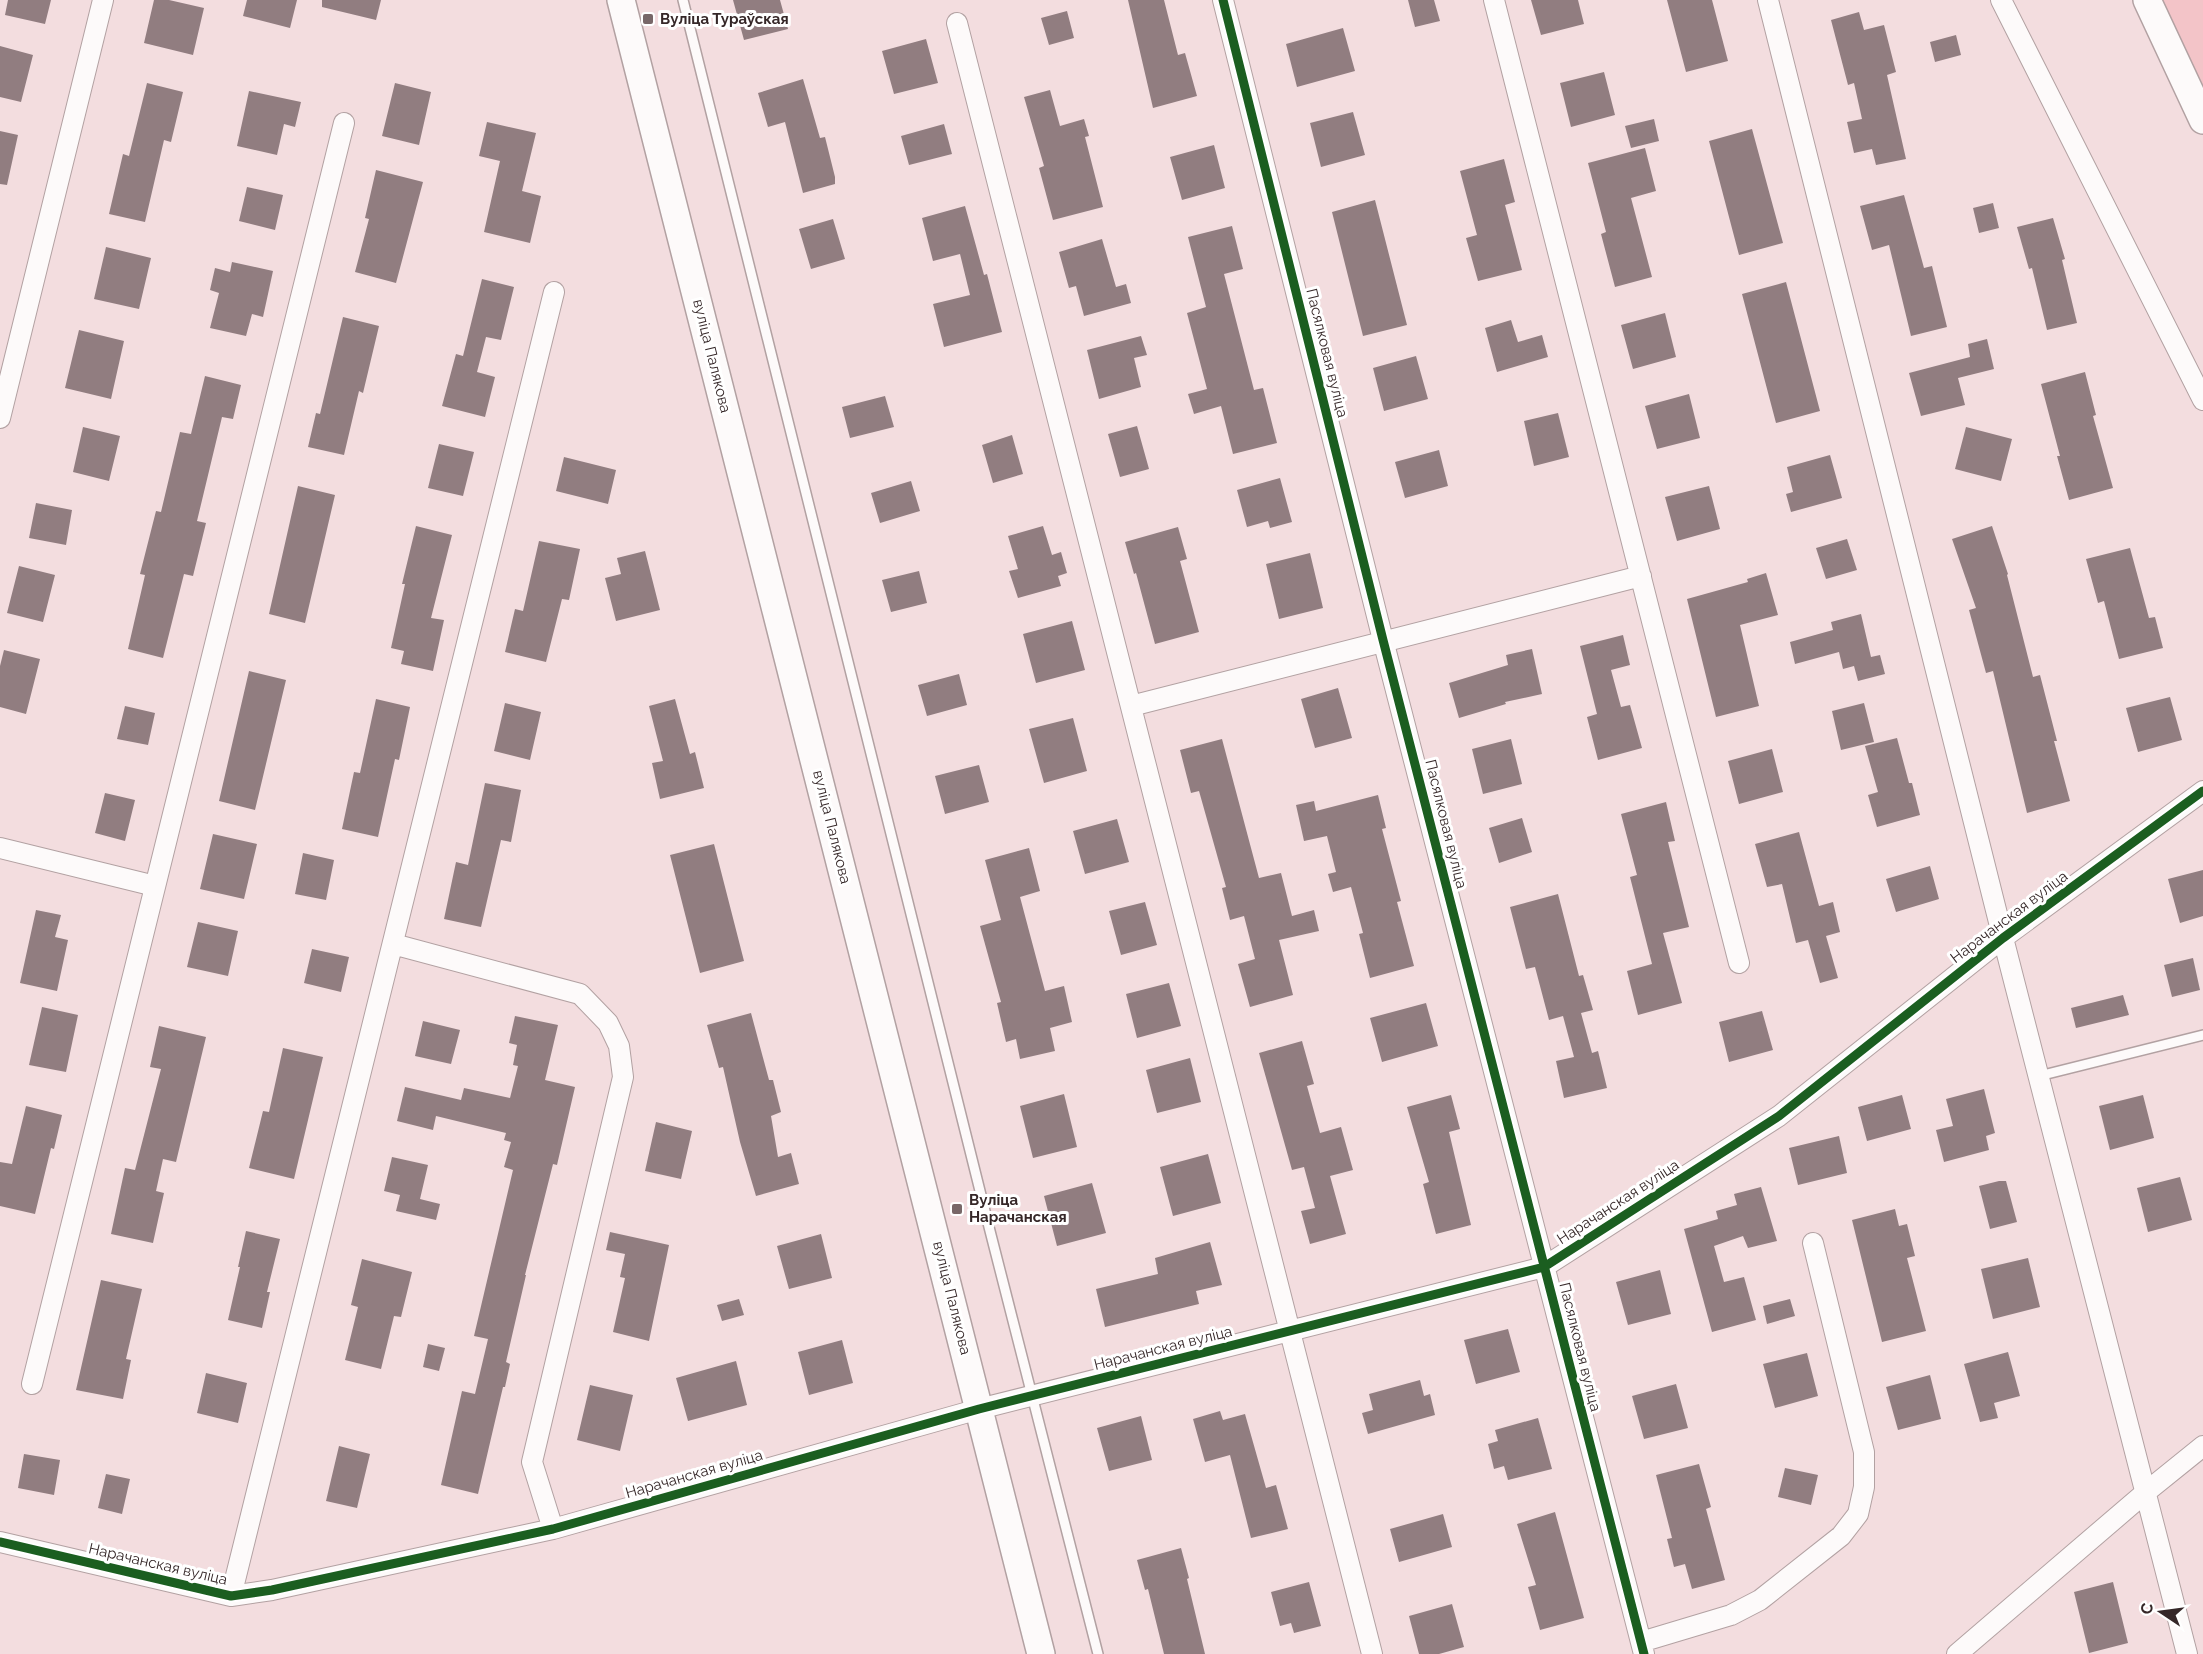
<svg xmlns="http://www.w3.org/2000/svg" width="2203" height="1654" font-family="Raleway,sans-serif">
  <rect width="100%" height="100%" fill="#f3dddf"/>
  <path fill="#f3c4c8" d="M2159 0H2203V95Z"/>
  <path fill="#917d80" d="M8 0H51L45 24 5 15Z
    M154 0H169L204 8 193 55 144 43Z
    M247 0H297L290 28 243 16Z
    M322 0H381L376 20 322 7Z
    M733 0H780L788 29 744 40Z
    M1128 0H1164L1178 55 1185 53 1197 96 1153 108Z
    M1408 0H1434L1440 21 1415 27Z
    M1531 0H1578L1584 24 1541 35Z
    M1667 0H1712L1728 61 1686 72Z
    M1067 11 1074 38 1049 45 1041 18Z
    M1859 12 1864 30 1884 25 1896 72 1887 75 1906 159 1876 165 1872 149 1854 153 1847 122 1862 119 1854 83 1848 85 1831 20Z
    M1343 28 1355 71 1297 87 1286 44Z
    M1956 35 1961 55 1935 62 1930 42Z
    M926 39 938 83 894 94 882 51Z
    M0 46 33 55 21 102 0 97Z
    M1604 72 1615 115 1571 127 1560 83Z
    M803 79 820 138 825 137 835 177V184L803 193 785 122 768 127 758 93Z
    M147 83 183 92 171 142 164 140 145 222 109 214 123 154 129 156Z
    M395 83 431 92 419 145 382 136Z
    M1050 90 1060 126 1084 119 1089 136 1085 137 1103 207 1053 220 1039 168 1044 166 1024 97Z
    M249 91 301 102 295 127 284 124 277 155 237 146Z
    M1353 112 1365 155 1321 167 1310 123Z
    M1654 119 1659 141 1631 148 1625 126Z
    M487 122 536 133 522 191 541 196 530 243 484 232 500 161 479 156Z
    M944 124 952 154 909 165 901 136Z
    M1752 129 1783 243 1739 255 1709 141Z
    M0 131 18 135 7 185 0 184Z
    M1214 145 1225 188 1182 200 1170 157Z
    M1645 148 1656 191 1631 198 1652 277 1615 287 1601 234 1606 232 1588 163Z
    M1504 159 1515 202 1505 205 1522 270 1478 281 1466 238 1477 235 1460 171Z
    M376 170 423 182 396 283 355 272 369 219 365 218Z
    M247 187 283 195 275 230 239 221Z
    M1904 195 1924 268 1932 266 1947 327 1911 336 1889 245 1872 250 1860 206Z
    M1375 200 1407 325 1363 336 1332 212Z
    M1993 203 1999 228 1979 233 1973 208Z
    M965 206 984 275 987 274 1002 332 944 347 933 304 970 295 960 254 933 261 922 218Z
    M2053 218 2065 259 2062 260 2077 323 2047 330 2032 268 2029 269 2017 227Z
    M833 219 845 259 811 269 799 229Z
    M1232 226 1243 269 1224 274 1254 390 1263 388 1277 443 1233 454 1221 406 1194 414 1188 394 1207 389 1187 313 1206 307 1188 237Z
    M1102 239 1116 287 1126 284 1131 303 1084 316 1076 286 1069 288 1059 252Z
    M106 247 151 258 139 309 94 299Z
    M232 262 273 271 263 317 252 314 246 336 210 328 219 293 210 290 215 268 230 272Z
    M482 279 514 287 501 340 486 337 477 372 495 377 485 417 442 406 456 354 463 356Z
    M1786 282 1820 411 1776 423 1742 294Z
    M1665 313 1676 357 1633 369 1621 325Z
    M343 317 379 326 363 393 359 391 344 455 308 447 316 413 320 414Z
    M1511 320 1518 342 1542 335 1548 357 1497 372 1485 328Z
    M79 330 124 341 111 399 65 388Z
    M1141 336 1147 355 1134 358 1141 387 1099 399 1087 350Z
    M1987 339 1994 369 1958 378 1965 405 1921 416 1909 373 1970 357 1968 344Z
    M1416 356 1428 399 1384 411 1373 368Z
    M2085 372 2096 415 2093 416 2113 488 2069 500 2057 456H2060L2041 384Z
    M205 376 241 385 233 419 222 417 197 521 206 523 193 576 184 574 163 658 128 649 145 575 140 574 156 511 161 512 180 432 191 434Z
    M1689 394 1700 438 1657 449 1645 406Z
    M885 396 894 427 850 438 842 407Z
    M1558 413 1569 457 1534 466 1524 421Z
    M1137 426 1149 469 1120 477 1108 434Z
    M83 427 120 436 109 481 73 472Z
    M1966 427 2012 439 2001 481 1955 469Z
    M1012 435 1023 474 993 483 982 445Z
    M439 444 474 452 463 496 428 488Z
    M1439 450 1448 486 1405 498 1395 462Z
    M1830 455 1842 498 1791 512 1786 494 1793 492 1787 467Z
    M564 457 616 470 608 504 556 491Z
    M1280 478 1292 522 1270 528 1268 521 1247 527 1237 490Z
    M911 481 920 511 880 523 871 493Z
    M298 486 335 495 305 623 269 614Z
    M1709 486 1720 529 1677 541 1665 497Z
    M36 503 72 510 66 545 29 538Z
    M416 526 452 535 431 618 444 620 433 671 401 664 404 651 391 648 405 584H402Z
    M1043 526 1052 555 1061 552 1067 573 1058 576 1061 586 1018 598 1009 571 1018 569 1008 536Z
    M1992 526 2008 574 2007 575 2033 677 2040 675 2057 741H2054L2070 801 2027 813 1993 671 1986 673 1969 610 1976 608 1952 539Z
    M1178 527 1187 559 1180 561 1199 632 1155 644 1136 573 1134 574 1125 542Z
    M1847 539 1857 570 1826 579 1816 548Z
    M539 541 580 549 569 600 562 599 546 662 505 652 515 609 523 611Z
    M2130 548 2149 618 2155 617 2163 648 2119 659 2104 601 2098 603 2086 559Z
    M645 551 660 610 616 621 605 578 621 574 617 558Z
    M1310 553 1323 608 1279 619 1266 564Z
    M19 566 55 575 43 622 7 613Z
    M919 571 927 603 891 612 882 580Z
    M1766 573 1778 615 1740 625 1759 706 1716 717 1687 599 1748 582 1747 579Z
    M1861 614 1871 657 1880 655 1885 674 1858 681 1854 666 1843 669 1839 652 1795 664 1790 642 1833 630 1831 622Z
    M1072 621 1085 670 1036 683 1023 634Z
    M1623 635 1630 665 1611 670 1621 707 1630 705 1642 748 1598 760 1587 717 1597 714 1580 646Z
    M1532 649 1542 694 1505 702 1506 704 1459 718 1449 683 1508 665 1506 655Z
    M4 650 40 659 26 714 0 707V666Z
    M249 671 286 680 255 810 219 801Z
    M959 674 967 705 927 716 918 685Z
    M1338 688 1352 738 1315 748 1301 699Z
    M2170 697 2182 740 2138 752 2126 708Z
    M376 699 410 707 399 760 395 759 378 837 342 829 354 772 360 773Z
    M675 699 690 754 695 752 704 788 660 799 652 763 663 761 649 706Z
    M505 703 541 712 530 760 494 751Z
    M1864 703 1874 742 1841 750 1832 711Z
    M125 706 155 713 148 745 117 739Z
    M1073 718 1087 771 1044 783 1029 729Z
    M1897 738 1909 783H1912L1920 815 1877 827 1868 795 1878 792 1865 746Z
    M1222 739 1259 878 1281 873 1292 916 1314 910 1319 931 1279 940 1293 995 1250 1007 1238 964 1255 959 1244 916 1230 920 1222 888 1226 887 1199 791 1191 793 1180 750Z
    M1511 739 1522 784 1483 794 1472 749Z
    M1772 749 1783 792 1739 804 1728 761Z
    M979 765 989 802 945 814 935 776Z
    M485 783 521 790 511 842 501 840 481 927 444 919 456 862 468 865Z
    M105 793 135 800 125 841 95 833Z
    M1378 795 1386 828 1382 829 1401 901 1397 902 1414 966 1370 978 1359 934 1363 933 1351 887 1333 892 1328 874 1336 872 1327 836 1304 841 1296 805 1314 801 1316 811Z
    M1666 802 1675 841 1668 842 1689 927 1663 933 1682 1003 1638 1015 1627 971 1652 964 1630 877 1637 875 1621 814Z
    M1522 818 1532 852 1499 863 1489 828Z
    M1117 819 1129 862 1085 874 1073 831Z
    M1799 832 1819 906 1833 902 1840 932 1826 936 1838 978 1820 983 1808 940 1796 943 1782 884 1767 887 1755 844Z
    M213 834 257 844 244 899 200 889Z
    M714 844 744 961 700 973 670 855Z
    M1029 848 1040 891 1020 897 1045 991 1064 986 1072 1022 1050 1028 1055 1051 1020 1059 1016 1039 1006 1042 997 1003 1001 1002 980 926 1001 920 985 860Z
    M303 853 334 860 326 900 295 894Z
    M1930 866 1939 899 1896 912 1886 879Z
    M2203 870V916L2180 923 2168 879Z
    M1558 894 1579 976 1583 975 1593 1010 1581 1013 1592 1053 1598 1051 1607 1088 1564 1098 1556 1061 1574 1057 1563 1016 1549 1020 1535 967 1526 969 1510 907Z
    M1145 902 1157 945 1121 955 1109 911Z
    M36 910 61 915 55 937 68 940 57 991 20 983Z
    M198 922 238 931 228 976 187 967Z
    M312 949 349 957 341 992 304 983Z
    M2193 958 2200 990 2172 997 2164 965Z
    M1169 983 1181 1026 1137 1038 1126 994Z
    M2123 995 2129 1015 2076 1028 2071 1008Z
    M1426 1003 1438 1046 1382 1062 1370 1018Z
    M42 1007 78 1015 66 1072 29 1065Z
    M1762 1011 1773 1050 1729 1062 1719 1022Z
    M751 1013 769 1080H773L781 1112 771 1116 778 1157 791 1153 799 1184 756 1196 740 1142 723 1067 719 1068 707 1025Z
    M515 1016 558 1025 545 1080 575 1087 557 1165 553 1164 525 1275H526L506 1362 510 1364 505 1387H503L478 1494 441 1485 462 1391 475 1394 488 1339 474 1336 513 1170 504 1167 511 1142 504 1140 506 1133 436 1116 433 1130 397 1121 405 1087 461 1100 464 1088 510 1098 518 1066 513 1065 517 1045 509 1043Z
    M423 1021 460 1030 451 1064 415 1056Z
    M159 1026 206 1037 176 1162 163 1159 156 1191 164 1193 153 1243 111 1234 125 1168 135 1170 161 1069 150 1067Z
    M1302 1041 1314 1084 1307 1086 1320 1133 1341 1127 1353 1170 1330 1176 1346 1234 1310 1244 1301 1211 1315 1208 1304 1167 1292 1170 1259 1053Z
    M283 1048 323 1057 294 1179 249 1168 263 1111 269 1112Z
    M1190 1058 1201 1102 1157 1113 1146 1070Z
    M1984 1089 1995 1133 1986 1136 1989 1150 1944 1162 1936 1130 1953 1126 1946 1099Z
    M1064 1094 1077 1147 1033 1158 1020 1106Z
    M1451 1095 1460 1129 1449 1132 1471 1225 1436 1234 1423 1184 1429 1182 1407 1107Z
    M1902 1095 1911 1129 1867 1141 1858 1107Z
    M2143 1095 2154 1138 2110 1150 2099 1106Z
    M26 1106 62 1115 54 1149 51 1148 35 1214 0 1206V1162L12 1164Z
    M656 1122 692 1131 681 1179 645 1171Z
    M1839 1136 1847 1173 1798 1185 1789 1148Z
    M1208 1154 1221 1203 1173 1216 1160 1167Z
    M392 1157 428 1165 420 1199 440 1204 436 1220 396 1211 400 1195 384 1191Z
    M2180 1177 2192 1220 2148 1232 2137 1188Z
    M1999 1181H2006L2017 1222 1990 1229 1979 1186Z
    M1092 1183 1106 1233 1057 1246 1044 1196Z
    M1761 1187 1777 1241 1748 1248 1743 1236 1714 1246 1724 1282 1744 1277 1756 1320 1712 1332 1684 1229 1718 1219 1716 1211 1737 1205 1734 1194Z
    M1895 1209 1899 1226 1907 1224 1915 1256 1907 1258 1926 1331 1882 1342 1852 1220Z
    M246 1231 280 1239 267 1292H270L262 1328 228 1320 240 1267H238Z
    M610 1232 669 1245 649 1341 613 1332 625 1278 620 1277 625 1254 606 1250Z
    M821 1234 832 1278 789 1289 777 1246Z
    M1210 1242 1222 1285 1196 1291 1199 1304 1105 1327 1096 1289 1158 1274 1155 1258Z
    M2028 1258 2040 1307 1993 1319 1981 1269Z
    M362 1259 412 1272 401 1317 394 1316 381 1369 345 1360 358 1307 351 1305Z
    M1660 1270 1671 1314 1628 1325 1616 1282Z
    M101 1280 142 1289 126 1359 131 1360 123 1399 76 1390Z
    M739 1299 744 1315 722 1321 717 1305Z
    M1790 1299 1795 1316 1767 1324 1763 1306Z
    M1508 1329 1520 1372 1476 1384 1464 1340Z
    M842 1340 853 1383 809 1395 798 1352Z
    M428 1344 445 1348 439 1371 423 1367Z
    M2008 1352 2020 1396 1994 1403 1998 1418 1980 1422 1964 1364Z
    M1807 1353 1818 1396 1775 1408 1763 1364Z
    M736 1361 747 1405 688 1421 676 1378Z
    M206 1373 247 1383 238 1423 197 1413Z
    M1930 1375 1941 1419 1898 1430 1886 1387Z
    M1420 1380 1424 1396 1430 1394 1435 1415 1368 1434 1362 1413 1373 1410 1369 1394Z
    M1676 1384 1688 1428 1644 1439 1632 1396Z
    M590 1385 633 1395 620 1451 577 1440Z
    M1220 1411 1223 1420 1245 1414 1266 1488 1276 1485 1288 1529 1251 1538 1230 1455 1205 1462 1193 1419Z
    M1141 1416 1152 1460 1109 1471 1097 1428Z
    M1538 1418 1552 1469 1508 1480 1504 1466 1494 1469 1488 1444 1498 1441 1495 1430Z
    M339 1446 370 1454 357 1508 326 1501Z
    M24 1454 60 1460 54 1495 18 1488Z
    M1699 1464 1711 1507 1706 1509 1725 1580 1692 1589 1685 1564 1674 1567 1667 1539 1672 1538 1656 1475Z
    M1785 1468 1818 1475 1811 1505 1778 1497Z
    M106 1474 130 1479 122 1514 98 1508Z
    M1555 1512 1584 1618 1540 1630 1528 1587 1536 1585 1517 1524Z
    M1443 1514 1452 1547 1399 1562 1390 1529Z
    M1181 1548 1189 1578 1187 1579 1205 1654H1164L1148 1589 1145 1590 1137 1560Z
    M1309 1582 1321 1626 1294 1633 1291 1623 1280 1626 1271 1592Z
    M2113 1582 2128 1643 2089 1653 2074 1592Z
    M1452 1604 1464 1647 1439 1654H1419L1409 1616Z"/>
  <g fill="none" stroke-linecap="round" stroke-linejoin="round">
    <g stroke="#b2a1a2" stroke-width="12">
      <path id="lane" d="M683 0 989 1227 1098 1654
        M2039 1076 2203 1035"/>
    </g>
    <g stroke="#b2a1a2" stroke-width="22">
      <path id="street" d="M1223 0 1383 640 1644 1654
        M1494 0 1739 963
        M1768 0 2003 938 2187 1654
        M2001 0 2203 400
        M957 23 1372 1654
        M0 418 103 0
        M1131 706 1641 576
        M0 848 155 886
        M393 944 580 994 608 1023 619 1046 623 1077 532 1462 553 1529
        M32 1384 344 123
        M0 1542 231 1596 272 1590 553 1529 979 1409 1544 1267 1779 1116 2003 938 2203 791
        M231 1596 554 292
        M1641 1642 1731 1615 1760 1600 1841 1536 1858 1514 1864 1487V1452L1813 1243
        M1957 1654 2146 1492 2203 1446"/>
    </g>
    <g stroke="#b2a1a2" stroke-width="30">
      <path id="secondary" d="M621 0 1041 1654
        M2147 0 2203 120"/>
    </g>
    <use href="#lane" stroke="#fdfafa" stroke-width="9"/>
    <use href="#street" stroke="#fdfafa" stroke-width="20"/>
    <use href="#secondary" stroke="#fdfafa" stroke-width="27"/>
    <g stroke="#fff" stroke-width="13">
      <path id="cycleway" d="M1223 0 1383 640 1644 1654
        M0 1542 231 1596 272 1590 553 1529 979 1409 1544 1267 1779 1116 2003 938 2203 791"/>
    </g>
    <use href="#cycleway" stroke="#1b5e20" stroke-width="9"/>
  </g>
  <g fill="#786768" stroke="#fff" stroke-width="2">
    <rect x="642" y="13" width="12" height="12" rx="3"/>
    <rect x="951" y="1203" width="12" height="12" rx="3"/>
  </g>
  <g text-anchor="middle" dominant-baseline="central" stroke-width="6" stroke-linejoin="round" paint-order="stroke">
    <g font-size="15" font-weight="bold" fill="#352728" stroke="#fff" text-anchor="start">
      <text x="660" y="19">Вуліца Тураўская</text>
      <text x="969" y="1200">Вуліца<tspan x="969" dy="17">Нарачанская</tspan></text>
    </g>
    <g font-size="15" fill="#352728" stroke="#fff">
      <text transform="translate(1327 353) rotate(76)">Пасялковая вуліца</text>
      <text transform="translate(712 356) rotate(76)">вуліца Палякова</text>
      <text transform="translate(1446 824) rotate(76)">Пасялковая вуліца</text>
      <text transform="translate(832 827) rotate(76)">вуліца Палякова</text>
      <text transform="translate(2009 917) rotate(-37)">Нарачанская вуліца</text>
      <text transform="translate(1618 1202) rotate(-33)">Нарачанская вуліца</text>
      <text transform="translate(952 1298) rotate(76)">вуліца Палякова</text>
      <text transform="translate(1580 1347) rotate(76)">Пасялковая вуліца</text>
      <text transform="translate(1163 1348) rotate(-14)">Нарачанская вуліца</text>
      <text transform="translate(694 1474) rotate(-16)">Нарачанская вуліца</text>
      <text transform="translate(158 1564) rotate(13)">Нарачанская вуліца</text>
    </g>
  </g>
  <g transform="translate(2161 1612) rotate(283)" stroke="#ffffff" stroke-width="4.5" paint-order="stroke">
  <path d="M0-4.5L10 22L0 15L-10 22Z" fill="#352728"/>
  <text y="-9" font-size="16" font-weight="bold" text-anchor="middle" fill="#352728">С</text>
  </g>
</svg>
